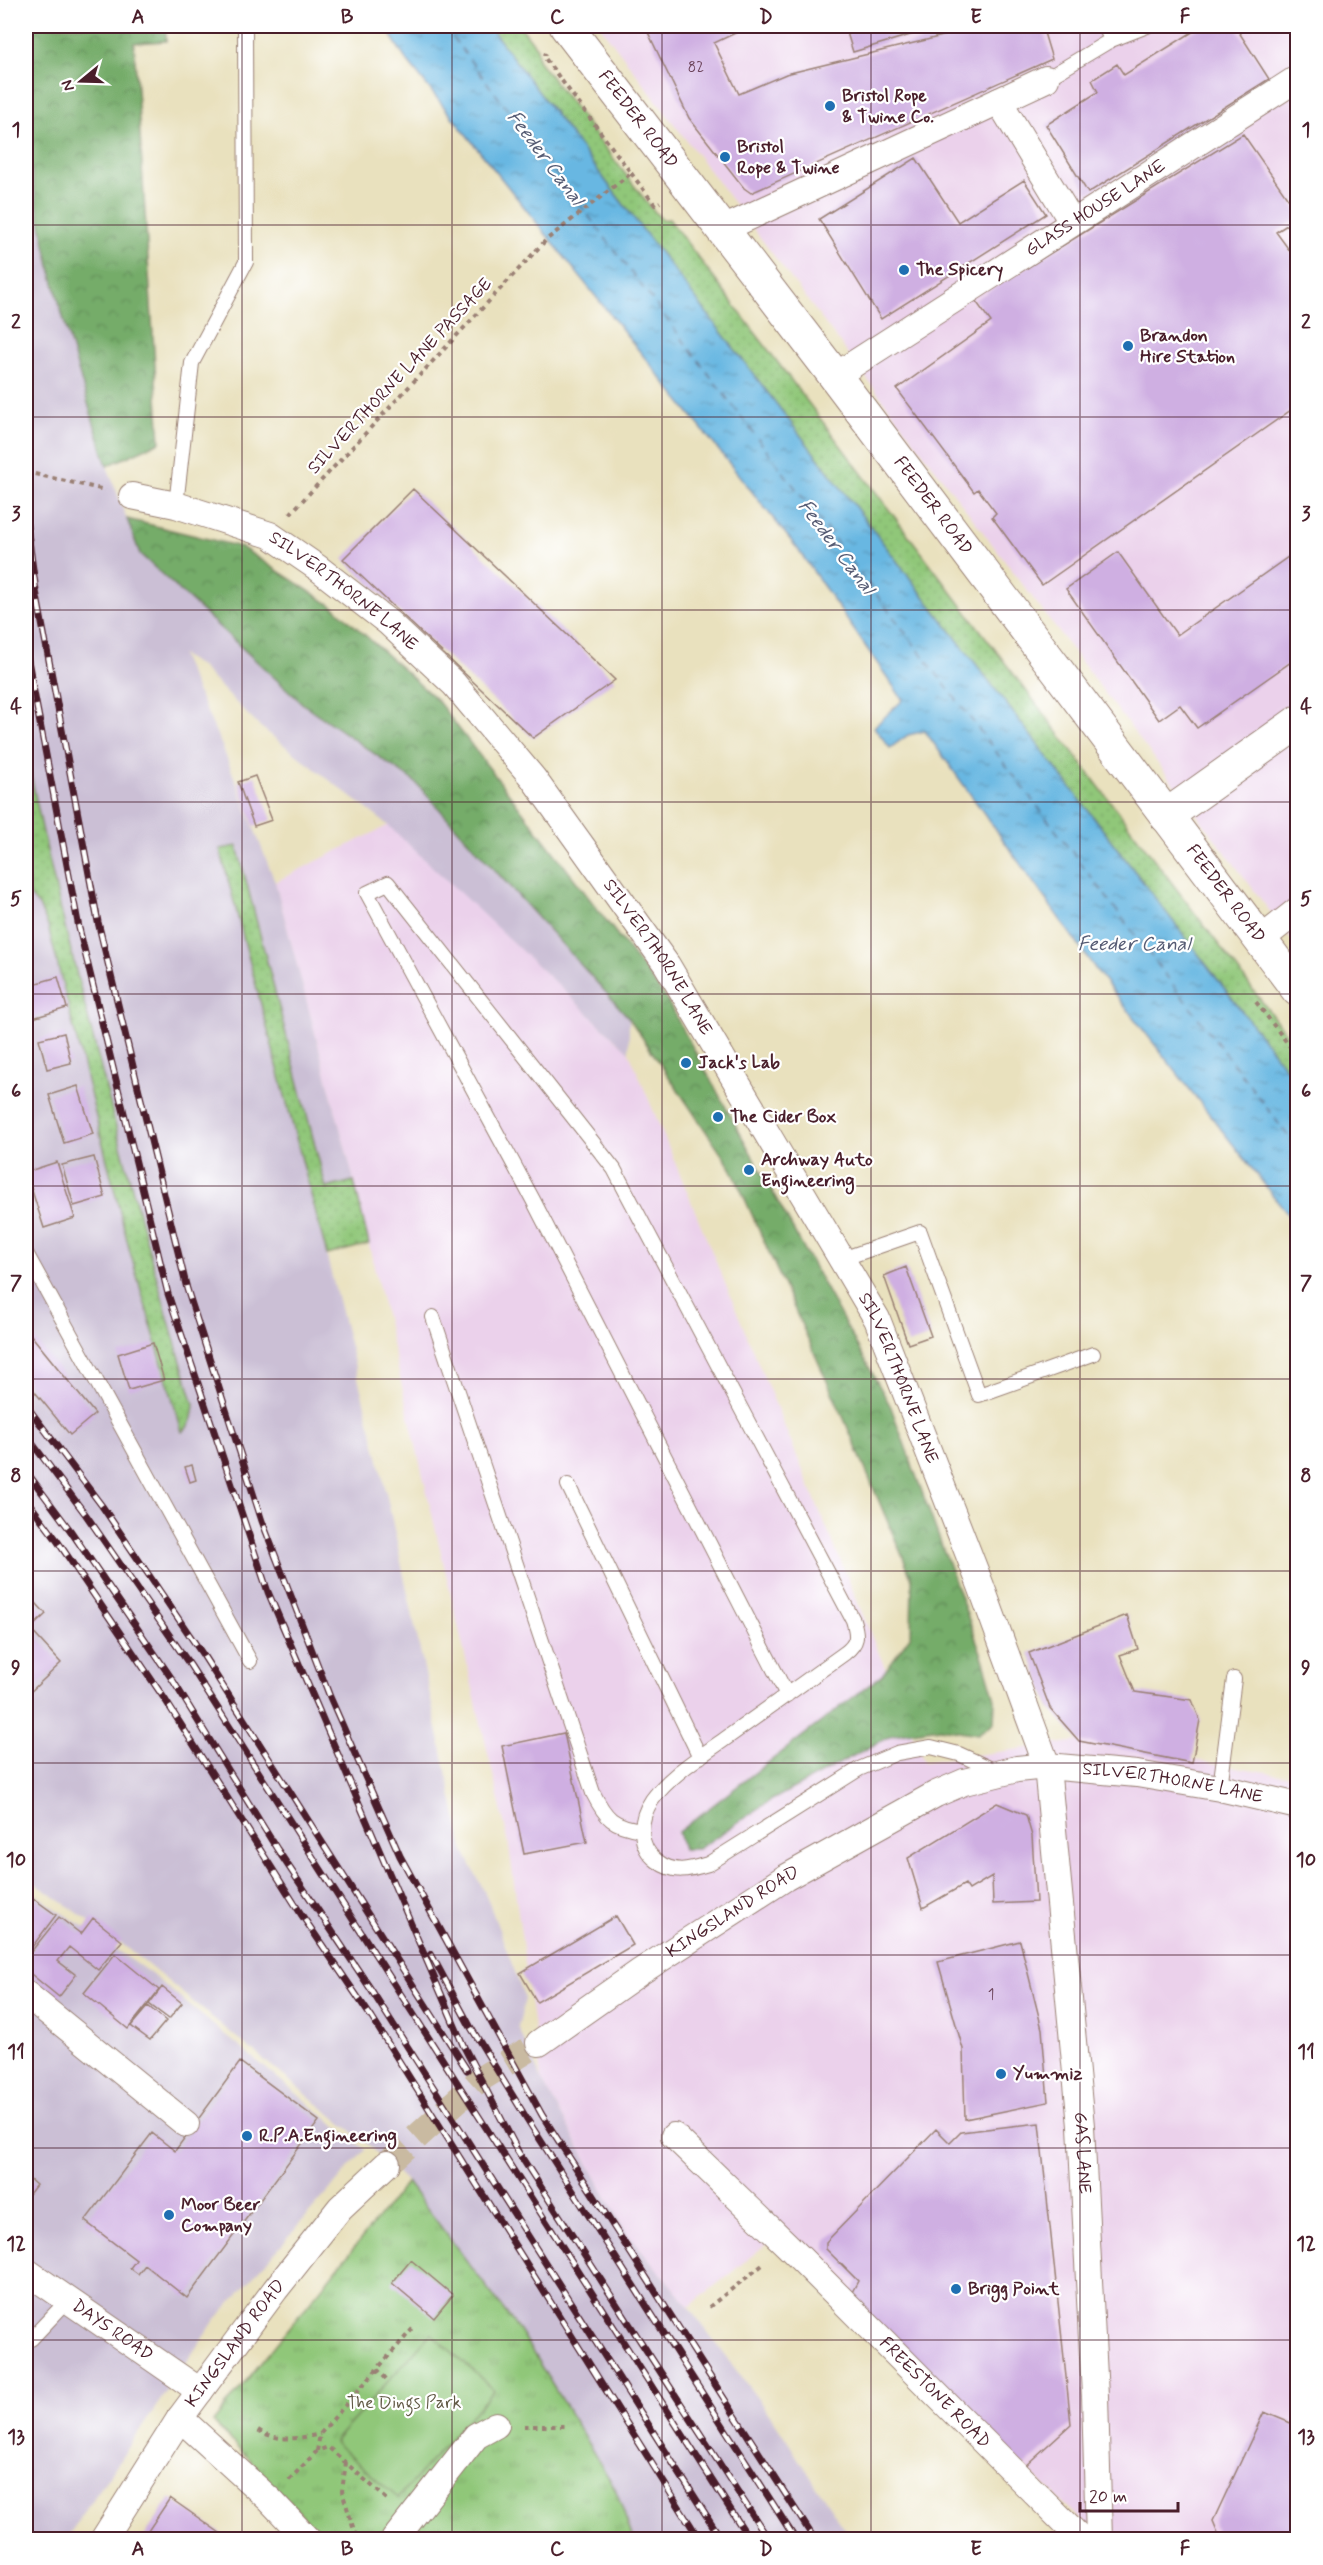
<svg xmlns="http://www.w3.org/2000/svg" width="1323" height="2565" font-family="Mynerve,sans-serif">
  <defs>
    <pattern id="grass-dots" width="8" height="8" patternUnits="userSpaceOnUse" patternTransform="scale(1.5)"><rect width="8" height="8" fill="#90c779"/><path d="M2 2h.1M6 6h.1" fill="none" stroke="#7eaa69" stroke-width="1.8" stroke-linecap="round"/></pattern>
    <pattern id="forest-crowns" width="20" height="18" patternUnits="userSpaceOnUse" patternTransform="scale(1.5)"><rect width="20" height="18" fill="#74ac69"/><path d="M2 6a3 3 0 1 1 6 0M12 15a3 3 0 1 1 6 0" fill="none" stroke="#618b57"/></pattern>
    <pattern id="park-tufts" width="24" height="20" patternUnits="userSpaceOnUse" patternTransform="scale(1.5)"><rect width="24" height="20" fill="#90c779"/><path d="M3 7l-1-3M5 7V3M7 7l1-3M15 17l-1-3M17 17v-4M19 17l1-3" fill="none" stroke="#7eaa69"/></pattern>
    <pattern id="water-ripples" width="26" height="14" patternUnits="userSpaceOnUse" patternTransform="scale(1.5)"><rect width="26" height="14" fill="#68b7e2"/><path d="M2 4q2-2 4 0t4 0M15 11q2-2 4 0t4 0" fill="none" stroke="#5894b7"/></pattern>
  </defs>
  <rect width="100%" height="100%" fill="#fff"/>
  <filter id="ink" filterUnits="userSpaceOnUse"><feTurbulence type="fractalNoise" baseFrequency=".0167" numOctaves="2"/><feDisplacementMap in="SourceGraphic" scale="12" xChannelSelector="R" yChannelSelector="G"/><feConvolveMatrix kernelMatrix="1 2 1 2 8 2 1 2 1" color-interpolation-filters="sRGB"/></filter>
  <filter id="wash" filterUnits="userSpaceOnUse"><feTurbulence type="fractalNoise" baseFrequency=".008" numOctaves="4" result="noise"/><feDisplacementMap in="SourceGraphic" scale="24" xChannelSelector="R" yChannelSelector="G"/><feGaussianBlur stdDeviation="1.35" result="paint"/><feColorMatrix in="noise" values="0 0 0 0 0 0 0 0 0 0 0 0 0 0 0 0 0 1.4 0 .05"/><feComposite in="paint" operator="in"/></filter>
  <g filter="url(#wash)">
    <rect width="100%" height="100%" fill="#e9e1be"/>
    <path fill="#ebd1eb" d="M600 26H1297V947Z
      M389 825 629 1052 924 1762 1079 1741 1297 1777V2539H1102L776 2236 689 2307 627 2233 541 2079 508 1839 354 1181 275 882Z"/>
    <path fill="#cbbfd5" d="M26 115V127L107 466 140 554 303 704 415 782 629 1018V1052L389 826 258 725 200 666 181 655 222 746 275 882 354 1181 326 1188 237 846 269 1031 379 1460 463 1849 486 1895 525 1999 518 2027 541 2079 627 2233 689 2307 775 2422 851 2539H633L615 2488 519 2330 407 2182 366 2143 121 1943 26 1877Z
      M26 1888 150 1973 365 2150 215 2320 66 2539H26Z"/>
    <path fill="url(#grass-dots)" stroke="#6d7352" stroke-width="1.5" d="M489 26H520L537 48 538 60 649 205 662 220 669 219 1297 1048V1083L620 200Z
      M26 750C47 860 75 968 103 1076 131 1186 160 1296 194 1404 193 1415 192 1425 182 1432L130 1252 48 926 39 906 30 896 26 869Z
      M237 846 326 1188 354 1181 369 1244 327 1255 220 849Z"/>
    <path fill="url(#forest-crowns)" stroke="#5f664a" stroke-width="1.5" d="M26 26H166V41L134 43 160 442 107 466C73 354 37 243 26 126 23 93 26 59 26 26Z
      M127 519 241 547 334 607 437 700 665 997 891 1407 983 1658 995 1699 994 1722 978 1734 940 1728 892 1735 770 1801 698 1849H683L678 1832 882 1675 911 1635 912 1579 844 1419 731 1168 629 1018 415 782 303 704 140 554Z"/>
    <path fill="url(#park-tufts)" stroke="#6d7352" stroke-width="1.5" d="M407 2182 519 2330 615 2488 633 2539H325L213 2422Z"/>
    <path fill="#90c779" stroke="#6d7352" stroke-width="1.5" d="M431 2333 494 2390 398 2498 334 2442Z"/>
    <path fill="url(#water-ripples)" stroke="#596b86" stroke-width="1.5" d="M385 26H489L620 200 1297 1083V1226L1097 971 925 731 908 735 890 748 874 727 903 700 797 548 405 58Z"/>
    <g fill="none" stroke-linecap="round" stroke-linejoin="round">
      <path stroke="#565c74" stroke-width="1.5" stroke-dasharray="8 6" stroke-linecap="butt" d="M444 26 1298 1149"/>
    </g>
    <g id="blocks">
      <path fill="#cfafe2" d="M645 26H750L714 43 739 94 786 74 984 26H1042L1052 59 751 193 744 188 689 118Z
        M845 26H925L927 30 853 52Z
        M1202 26H1235L1269 79 1088 193 1046 125 1098 92 1092 80 1117 64 1124 75Z
        M1243 134 1298 213V218L1276 232 1298 262V405L1042 585 992 517 996 513 978 489 974 492 897 389 991 322 975 300Z
        M916 158 958 222 1024 180 1046 214 881 319 819 219Z
        M413 489 615 680 533 738 343 559Z
        M1298 550V657L1197 728 1180 705 1159 720 1066 589 1118 552 1177 635Z
        M255 776 272 820 254 826 238 782Z
        M58 977 67 1008 26 1020V986Z
        M64 1033 71 1063 47 1069 39 1039Z
        M78 1086 93 1134 64 1143 49 1095Z
        M94 1157 105 1197 74 1206 62 1165Z
        M57 1162 75 1218 44 1228 26 1172Z
        M906 1267 931 1336 908 1344 884 1276Z
        M26 1329 95 1414 70 1435 26 1381Z
        M153 1343 164 1380 129 1390 118 1354Z
        M192 1465 196 1480 190 1482 185 1467Z
        M26 1592 46 1614 30 1629 61 1663 26 1696Z
        M1127 1615 1138 1649 1120 1655 1135 1692 1192 1700 1200 1720 1192 1763 1079 1741 1050 1708 1029 1653Z
        M564 1733 587 1842 524 1854 502 1746Z
        M997 1803 1026 1815 1032 1836 1036 1902 993 1904 992 1876 969 1890 965 1884 923 1908 908 1858Z
        M34 1899 56 1915 26 1955V1911Z
        M616 1916 633 1945 537 2002 520 1973Z
        M59 1917 81 1934 93 1918 122 1941 98 1970 69 1947 58 1961 76 1975 59 1997 26 1970V1958Z
        M1020 1941 1042 2029 1048 2102 965 2119 963 2049 938 1962Z
        M115 1954 159 1990 128 2029 84 1993Z
        M162 1987 182 2003 169 2019 149 2004Z
        M148 2006 166 2021 150 2040 131 2026Z
        M240 2062 319 2121 187 2298 145 2265 138 2274 130 2268 136 2260 85 2221 152 2133 175 2151Z
        M1039 2123 1071 2424 1024 2467 850 2296 858 2281 826 2249V2242L936 2129 950 2143 961 2132Z
        M26 2176 36 2185 26 2198Z
        M411 2260 453 2295 434 2318 392 2283Z
        M1264 2412 1298 2426V2540H1221L1213 2521Z
        M170 2498 230 2540H142Z"/>
    </g>
  </g>
  <g filter="url(#ink)">
    <use href="#blocks" fill-opacity="0" stroke="#9a8074" stroke-width="1.5"/>
    <g fill="none" stroke-linecap="round" stroke-linejoin="round">
      <path stroke="#c9baa1" stroke-width="26" stroke-dasharray="26 13" stroke-linecap="butt" d="M387 2164 482 2078 539 2043"/>
      <g stroke="#9a8074" stroke-width="16">
        <path id="service" d="M1105 26 1111 40
          M1046 79 1111 40 1147 26
          M176 505 192 363 246 262 245 26
          M26 1253 250 1661
          M842 1259 920 1232 979 1395 1093 1354
          M433 1317 593 1793C606 1819 613 1826 642 1830
          M568 1485 700 1757
          M787 1695 533 1200 367 893 388 883 614 1169 853 1620C858 1636 858 1643 845 1653 805 1682 765 1710 725 1739 700 1757 671 1774 652 1800 639 1819 637 1846 657 1861 674 1874 688 1870 708 1864L859 1769 897 1753 931 1747 959 1754 998 1772
          M1220 1788 1234 1679
          M31 2339 68 2300"/>
      </g>
      <g stroke="#9a8074" stroke-width="28">
        <g id="minor">
          <path d="M999 101 1046 79"/>
          <path d="M721 230 999 101 1072 222"/>
          <path id="s1" d="M835 376 1298 78"/>
          <path id="s2" d="M132 496 176 505 270 535 318 568 389 623 454 684 533 778 667 965 877 1319 981 1586 1047 1766 1081 2126 1095 2396 1099 2540"/>
          <path d="M1260 940 1298 910"/>
          <path d="M26 1994 186 2124"/>
          <path id="s3" d="M539 2043 640 1972 785 1878 936 1794 964 1782 1017 1769 1047 1766 1137 1774 1220 1788 1298 1806"/>
          <path id="s4" d="M674 2136 788 2246 1082 2540"/>
          <path id="s5" d="M26 2271 200 2391"/>
          <path d="M180 2418 270 2500 308 2540"/>
          <path id="s6" d="M103 2540 180 2418 275 2290 340 2208 387 2164"/>
          <path d="M394 2540 476 2436 496 2425"/>
        </g>
      </g>
      <g stroke="#9a8074" stroke-width="35">
        <g id="tertiary">
          <path id="s7" d="M566 26 835 376 1298 990"/>
          <path d="M1166 816 1298 722"/>
        </g>
      </g>
      <path stroke="#9a8074" stroke-width="4" stroke-dasharray="4.5 4.5" stroke-linecap="butt" d="M631 173 655 205 660 202
        M26 472 105 490
        M290 514 546 240 631 173 544 57 546 53
        M1256 1002 1298 1057
        M709 2307 765 2263
        M377 2369 388 2381
        M524 2426H567
        M258 2430C277 2442 298 2439 320 2434
        M317 2451 320 2434 415 2326
        M346 2462 342 2491 357 2540
        M289 2480 317 2451 328 2447 389 2501"/>
      <use href="#service" stroke="#fff" stroke-width="14"/>
      <use href="#minor" stroke="#fff" stroke-width="26"/>
      <use href="#tertiary" stroke="#fff" stroke-width="33"/>
      <g stroke="#4a1f2b" stroke-width="7">
        <path id="rail" d="M26 519 36 591 98 922 187 1289 262 1521 330 1697 400 1856 542 2115 815 2540
          M26 650 79 928 168 1294 268 1592 464 2047 518 2151
          M26 1405 102 1506 203 1655 467 2070
          M26 1435 86 1515 190 1665 750 2540
          M26 1471 70 1530 172 1679 277 1849 370 1988 722 2540
          M26 1499 56 1539 166 1701 301 1914 372 2018 700 2540
          M431 1954 470 2026 527 2119 796 2540
          M513 2144 769 2540"/>
      </g>
      <use href="#rail" stroke="#fff" stroke-width="4.5" stroke-dasharray="14" stroke-linecap="butt"/>
    </g>
  </g>
  <path fill="none" stroke="#4a1f2b" stroke-width="1.5" stroke-opacity="0.55" d="M242 26V2540M452 26V2540M662 26V2540M871 26V2540M1080 26V2540M26 225H1298M26 417H1298M26 610H1298M26 802H1298M26 994H1298M26 1186H1298M26 1379H1298M26 1571H1298M26 1763H1298M26 1955H1298M26 2148H1298M26 2340H1298"/>
  <g fill="#1f6fb2" stroke="#fff" stroke-width="2">
    <circle cx="830" cy="106" r="6"/>
    <circle cx="725" cy="157" r="6"/>
    <circle cx="904" cy="270" r="6"/>
    <circle cx="1128" cy="346" r="6"/>
    <circle cx="686" cy="1063" r="6"/>
    <circle cx="718" cy="1117" r="6"/>
    <circle cx="749" cy="1170" r="6"/>
    <circle cx="1001" cy="2074" r="6"/>
    <circle cx="247" cy="2136" r="6"/>
    <circle cx="169" cy="2215" r="6"/>
    <circle cx="956" cy="2289" r="6"/>
  </g>
  <g text-anchor="middle" dominant-baseline="central" stroke-width="4.5" stroke-linejoin="round" paint-order="stroke">
    <g font-size="15" fill="#6b4359">
      <text x="696" y="68">82</text>
      <text x="991" y="1995">1</text>
    </g>
    <g font-size="18" font-weight="bold" fill="#4a1f2b" stroke="#fff" text-anchor="start">
      <text x="842" y="96">Bristol Rope<tspan x="842" dy="21">&amp; Twine Co.</tspan></text>
      <text x="737" y="147">Bristol<tspan x="737" dy="21">Rope &amp; Twine</tspan></text>
      <text x="916" y="270">The Spicery</text>
      <text x="1140" y="336">Brandon<tspan x="1140" dy="21">Hire Station</tspan></text>
      <text x="698" y="1063">Jack's Lab</text>
      <text x="730" y="1117">The Cider Box</text>
      <text x="761" y="1160">Archway Auto<tspan x="761" dy="21">Engineering</tspan></text>
      <text x="1013" y="2074">Yummiz</text>
      <text x="259" y="2136">R.P.A.Engineering</text>
      <text x="181" y="2205">Moor Beer<tspan x="181" dy="21">Company</tspan></text>
      <text x="968" y="2289">Brigg Point</text>
    </g>
    <g font-size="18" fill="#4a1f2b" stroke="#fff">
      <text stroke="none"><textPath href="#s7" startOffset="118">FEEDER ROAD</textPath></text>
      <text stroke="none"><textPath href="#s1" startOffset="310">GLASS HOUSE LANE</textPath></text>
      <text transform="translate(400 376) rotate(-47)">SILVERTHORNE LANE PASSAGE</text>
      <text stroke="none"><textPath href="#s7" startOffset="604">FEEDER ROAD</textPath></text>
      <text stroke="none"><textPath href="#s2" startOffset="236">SILVERTHORNE LANE</textPath></text>
      <text stroke="none"><textPath href="#s7" startOffset="1090">FEEDER ROAD</textPath></text>
      <text stroke="none"><textPath href="#s2" startOffset="722">SILVERTHORNE LANE</textPath></text>
      <text stroke="none"><textPath href="#s2" startOffset="1208">SILVERTHORNE LANE</textPath></text>
      <text stroke="none"><textPath href="#s3" startOffset="711">SILVERTHORNE LANE</textPath></text>
      <text stroke="none"><textPath href="#s3" startOffset="234">KINGSLAND ROAD</textPath></text>
      <text stroke="none"><textPath href="#s2" startOffset="2012">GAS LANE</textPath></text>
      <text stroke="none"><textPath href="#s5" startOffset="105">DAYS ROAD</textPath></text>
      <text stroke="none"><textPath href="#s6" startOffset="237">KINGSLAND ROAD</textPath></text>
      <text stroke="none"><textPath href="#s4" startOffset="366">FREESTONE ROAD</textPath></text>
    </g>
    <g font-size="18" fill="#625a46" stroke="#fff">
      <text x="404" y="2403">The Dings Park</text>
    </g>
    <g font-size="20" font-style="italic" fill="#565c74" stroke="#fff">
      <text transform="translate(545 158) rotate(53)">Feeder Canal</text>
      <text transform="translate(836 547) rotate(53)">Feeder Canal</text>
      <text x="1134" y="944">Feeder Canal</text>
    </g>
  </g>
  <rect width="1323" height="2565" fill="none" stroke="#fff" stroke-width="66"/>
  <g transform="translate(81 81) rotate(251)" stroke="#ffffff" stroke-width="4.5" paint-order="stroke">
  <path d="M0-4.5L10 22L0 15L-10 22Z" fill="#4a1f2b"/>
  <text y="-9" font-size="16" font-weight="bold" text-anchor="middle" fill="#4a1f2b">N</text>
  </g>
  <path d="M1080 2502v9h98v-9" fill="none" stroke="#4a1f2b" stroke-width="3"/>
  <text x="1089" y="2502" font-size="18" fill="#4a1f2b" stroke="#ffffff" stroke-width="4.5" paint-order="stroke">20 m</text>
  <rect x="33" y="33" width="1257" height="2499" fill="none" stroke="#4a1f2b" stroke-width="2"/>
  <g font-size="20" text-anchor="middle" font-weight="bold" fill="#4a1f2b">
    <text x="138" y="23">A</text>
    <text x="347" y="23">B</text>
    <text x="557" y="23">C</text>
    <text x="766" y="23">D</text>
    <text x="976" y="23">E</text>
    <text x="1185" y="23">F</text>
    <text x="16" y="136">1</text>
    <text x="1306" y="136">1</text>
    <text x="16" y="328">2</text>
    <text x="1306" y="328">2</text>
    <text x="16" y="520">3</text>
    <text x="1306" y="520">3</text>
    <text x="16" y="713">4</text>
    <text x="1306" y="713">4</text>
    <text x="16" y="905">5</text>
    <text x="1306" y="905">5</text>
    <text x="16" y="1097">6</text>
    <text x="1306" y="1097">6</text>
    <text x="16" y="1289">7</text>
    <text x="1306" y="1289">7</text>
    <text x="16" y="1482">8</text>
    <text x="1306" y="1482">8</text>
    <text x="16" y="1674">9</text>
    <text x="1306" y="1674">9</text>
    <text x="16" y="1866">10</text>
    <text x="1306" y="1866">10</text>
    <text x="16" y="2058">11</text>
    <text x="1306" y="2058">11</text>
    <text x="16" y="2250">12</text>
    <text x="1306" y="2250">12</text>
    <text x="16" y="2443">13</text>
    <text x="1306" y="2443">13</text>
    <text x="138" y="2555">A</text>
    <text x="347" y="2555">B</text>
    <text x="557" y="2555">C</text>
    <text x="766" y="2555">D</text>
    <text x="976" y="2555">E</text>
    <text x="1185" y="2555">F</text>
  </g>
</svg>
